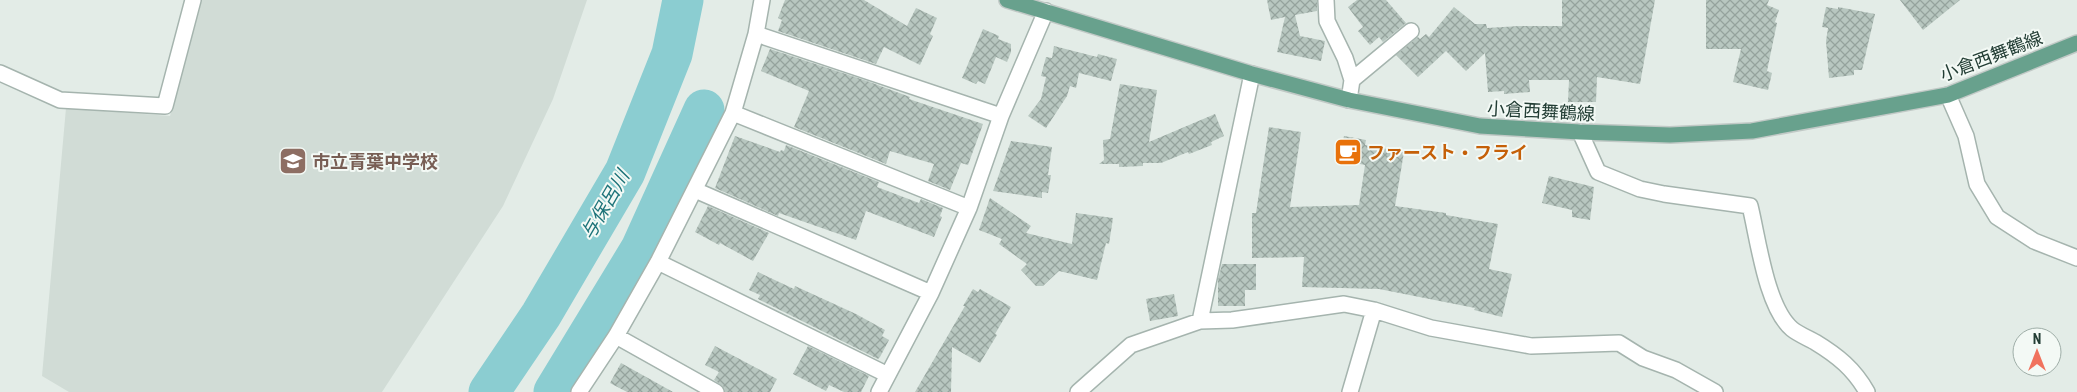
<svg xmlns="http://www.w3.org/2000/svg" width="2077" height="392" font-family="'Roboto Condensed','Noto Sans JP',sans-serif">
  <defs>
    <pattern id="building-cross-hatch" width="8" height="8" patternUnits="userSpaceOnUse" patternTransform="scale(1.25)"><rect width="8" height="8" fill="#b8c7c0"/><path d="M0 0l8 8M0 8l8-8" fill="none" stroke="#95a39d"/></pattern>
  </defs>
  <rect width="100%" height="100%" fill="#e3ece7"/>
  <path fill="#d1dcd6" d="M202 0H587L553 99 503 206 382 392H69L42 376 66 108 170 116Z"/>
  <g fill="none" stroke-linecap="round" stroke-linejoin="round">
    <path stroke="#8bcdd1" stroke-width="41" d="M489 392 541 315 625 172 672 54 683 0
      M554 392 641 249 704 110"/>
  </g>
  <path fill="url(#building-cross-hatch)" d="M785 0H864L907 26 916 8 937 18 930 34 933 36 920 65 884 47 876 64 778 31 782 20 778 18Z
    M1267 0H1317V11L1295 15 1300 36 1325 41 1321 61 1277 52 1285 17 1271 20Z
    M1357 0H1386L1406 23 1383 42 1379 37 1370 45 1358 31 1363 27 1348 7Z
    M1562 0H1655L1640 84 1597 77 1596 102H1568L1569 80H1529L1530 92 1504 94V91L1488 92 1485 53 1466 71 1446 51 1418 77 1396 55 1418 37 1420 39 1426 34 1429 37 1454 7 1475 24H1486L1487 28 1519 26H1562Z
    M1706 0H1769L1767 5 1779 10 1775 22 1777 23 1767 71 1772 73 1768 90 1733 82 1741 49H1706Z
    M1900 0H1960L1923 30Z
    M1826 7 1838 9V7L1875 14 1862 70H1854V75L1829 78 1826 41 1828 28 1822 27Z
    M983 29 999 36 998 39 1011 44V52L1007 62 996 57 985 84 978 81 976 84 962 78Z
    M1054 46 1097 57 1098 54 1117 59 1111 81 1079 73 1076 88 1070 86 1067 96 1046 128 1028 116 1041 99 1046 77 1041 76 1046 57 1052 58Z
    M770 49 867 81 910 97 909 99 983 124 968 165 961 163 950 190 928 181 934 164 890 151 886 164 794 127 809 91 761 71Z
    M1120 84 1157 90 1149 142 1215 114 1224 136 1211 142 1212 145 1189 154 1188 152 1161 163H1143V166L1119 167V164H1099L1104 160 1103 140 1110 139Z
    M1269 127 1301 132 1290 207 1359 205 1365 165 1339 160 1344 136 1366 140 1365 145 1404 152 1395 206 1446 213V215L1498 224 1489 269 1512 274 1502 317 1474 310 1475 308 1379 289 1302 287 1304 257 1252 258V213H1256Z
    M735 136 780 152 781 150 784 151 786 145 879 182 877 187 919 203 921 199 943 208 940 216 942 217 934 237 866 211 856 240 779 213 778 216 715 188Z
    M1011 141 1052 147 1048 175H1051L1048 193 1042 192V198L993 191Z
    M1549 176 1594 187 1590 220 1572 217V210L1542 203Z
    M990 198 1031 226 1026 233 1072 244 1076 213 1113 218 1109 244 1106 243 1097 280 1059 271 1043 286H1036L1021 270 1027 264 999 244 1002 239 979 230Z
    M708 206 769 233 753 261 720 243 719 245 695 232Z
    M1222 264H1256V290H1245V306H1218V280Z
    M758 272 794 289 795 286 856 314 885 330 882 336 889 340 880 357 878 359 758 299 760 295 749 290Z
    M973 289 978 292 980 289 1011 307 995 334 997 335 980 363 952 347 951 392H915L965 306H963Z
    M1174 294 1178 316 1150 321 1146 299Z
    M715 346 777 379 770 392H725L724 387 714 380 719 372 705 365Z
    M808 346 869 376 861 392H844L829 385 826 391 793 374Z
    M621 363 673 392H627L610 383Z"/>
  <g fill="none" stroke-linecap="round" stroke-linejoin="round">
    <g stroke="#a5b4ae" stroke-width="18">
      <path id="minor" d="M1326 0 1327 21 1345 58 1352 80 1349 100
        M756 34 1001 116
        M0 73 60 100 165 106 193 0
        M1352 80 1411 31
        M1948 95 1966 136 1977 184 1997 217 2034 241 2077 258
        M733 113 969 208
        M1580 132 1598 172 1640 189 1664 194 1750 206C1758 238 1766 307 1792 329 1798 334 1808 338 1815 342 1838 356 1854 369 1867 392
        M695 190 931 293
        M658 262 888 375
        M1200 321 1252 74
        M616 336 716 392
        M579 392 616 336 658 262 733 113 756 34 762 0
        M879 392 931 293 969 208 1001 116 1046 11
        M1078 392 1131 345 1200 321 1232 320 1344 304 1374 310
        M1350 392 1374 310 1431 328 1531 346 1619 343 1643 358 1676 370 1715 392"/>
    </g>
    <g stroke="#c1c9c6" stroke-width="18">
      <path id="major" d="M1007 0 1252 74 1349 100 1480 126 1580 132 1670 135 1752 131 1948 95 2077 43"/>
    </g>
    <use href="#minor" stroke="#fff" stroke-width="15"/>
    <use href="#major" stroke="#68a18d" stroke-width="15"/>
  </g>
  <defs>
    <g id="cafe-square" transform="scale(1.4375)"><rect x="-9" y="-9" width="18" height="18" rx="4" fill="#e8710a" stroke="#f3f9f5"/><path d="M-5.5-4.5H6V0H3Q3 3.5 0 3.5H-2.5Q-5.5 3.5-5.5 0ZM3-3.2v2h1.7v-2ZM-6 4.5H4V6H-6Z" fill="#fff"/></g>
    <g id="school-square" transform="scale(1.4375)"><rect x="-9" y="-9" width="18" height="18" rx="4" fill="#8d6e63" stroke="#f3f9f5"/><path d="M0-5L7-2L0 1L-7-2ZM-4 1L0 2.5L4 1V4Q0 6-4 4Z" fill="#fff"/></g>
  </defs>
  <g fill-rule="evenodd">
    <use href="#cafe-square" x="1348" y="152"/>
    <use href="#school-square" x="293" y="161"/>
  </g>
  <g text-anchor="middle" dominant-baseline="central" stroke-width="4" stroke-linejoin="round" paint-order="stroke">
    <g font-size="18" fill="#223d34" stroke="#f3f9f5">
      <text transform="translate(1991 56) rotate(-21)">小倉西舞鶴線</text>
      <text transform="translate(1541 111) rotate(3)">小倉西舞鶴線</text>
    </g>
    <g font-size="18" font-weight="bold" fill="#c56008" stroke="#f3f9f5" text-anchor="start">
      <text x="1367" y="152">ファースト・フライ</text>
    </g>
    <g font-size="18" font-weight="bold" fill="#785e54" stroke="#f3f9f5" text-anchor="start">
      <text x="312" y="161">市立青葉中学校</text>
    </g>
    <g font-size="19" font-style="italic" fill="#1d7379" stroke="#f3f9f5">
      <text transform="translate(605 205) rotate(-60)">与保呂川</text>
    </g>
  </g>
  <g transform="translate(2037 352)"><circle r="24" fill="#f3f9f5" stroke="#9faea8"/>
  <path d="M0-4L9 19L0 12L-9 19Z" fill="#f0725d"/>
  <text y="-8" font-size="14" font-weight="bold" text-anchor="middle" fill="#223d34">N</text>
  </g>
</svg>
